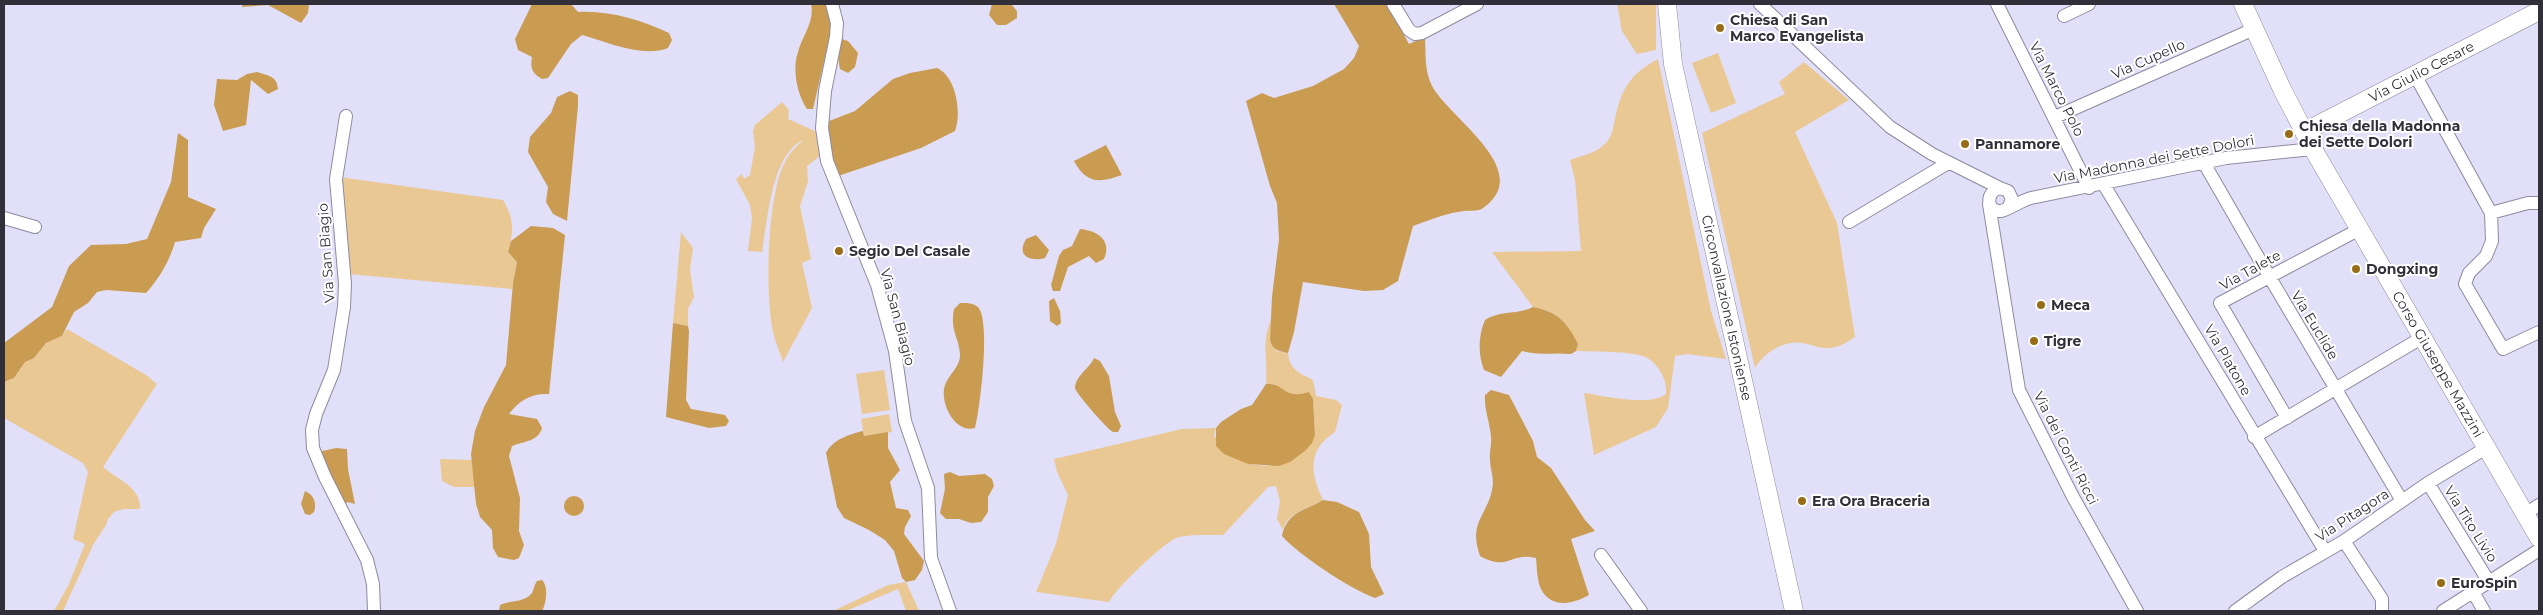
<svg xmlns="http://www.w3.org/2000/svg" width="2543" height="615" font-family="Montserrat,sans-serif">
  <rect width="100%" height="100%" fill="#e2dff8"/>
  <path fill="#e9c894" d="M1617 4H1656V50L1637 54 1622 31Z
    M1718 53 1736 103 1711 113 1692 63Z
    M1658 59 1711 311 1726 359 1687 354 1675 356 1668 408 1656 427 1594 455 1584 393C1605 396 1650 407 1666 394 1668 380 1657 361 1643 356 1627 351 1595 352 1576 351L1578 344C1566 322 1559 312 1533 307L1492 252 1581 251 1575 180 1570 160C1581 156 1596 153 1605 144 1612 137 1613 128 1615 119 1621 89 1630 74 1658 59Z
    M1804 62 1849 100 1795 132 1837 223 1855 337C1847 342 1839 348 1829 348 1819 349 1812 344 1802 343 1784 340 1763 353 1755 368L1702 133 1785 94 1779 82Z
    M782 102 789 110 788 119 817 132 821 155 807 166 808 181 800 206 811 259 802 263 812 308 783 362C780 352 775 342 773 332 765 294 767 198 784 164 788 154 796 147 803 140 771 155 768 220 762 252L748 251 752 218 750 205 736 179 742 174 744 179 750 175 755 147 753 131 755 125Z
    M339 177 503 200C514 218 514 232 508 252L517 262 512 289 348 274Z
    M681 232 693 248 690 270 694 297 688 309V326L673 323Z
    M1271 320 1270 339 1276 351 1288 353C1290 370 1299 373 1313 380L1316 396 1336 400 1342 405 1335 432C1307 450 1310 473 1323 500 1309 508 1286 513 1283 530L1277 519 1280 501 1276 486 1268 487 1223 535C1212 535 1185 534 1176 538 1161 545 1116 588 1109 602L1036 592 1056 544 1068 495 1057 472 1054 459 1182 429 1216 428 1214 436 1248 464 1268 466 1297 456 1305 451 1315 435 1313 399 1301 394H1288L1273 384H1266C1268 360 1261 342 1271 320Z
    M67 329 146 375 157 384 103 467C118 480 141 487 140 509H124L114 512 108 519 106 525 93 545 63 611H54L69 584 85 544 73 539 88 472 83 463 4 418V382L14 378 25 362 34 358 46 343 62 336Z
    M884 370 890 410 862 414 856 374Z
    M889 414 892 432 864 436 861 419Z
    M440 459 472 460 476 487H454L442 481Z
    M906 582 919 611H906L898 589 846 611H833L888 585Z"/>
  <path fill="#ca9c52" d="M243 4H309L308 13 301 23 268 5 242 7Z
    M532 4H571L578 12C608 10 642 20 669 33L672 40 668 48C643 58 607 42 582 35L571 44 548 78 542 79C532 73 530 69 532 57L518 50 515 39Z
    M811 4H827L831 31 813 109H807C797 94 792 70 798 52 802 36 815 22 811 4Z
    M992 4H1011L1017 11V18L1006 25H997L989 15Z
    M1334 4H1387L1409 44 1425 37C1426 54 1424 70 1432 86 1449 118 1536 171 1483 208 1478 212 1470 210 1464 211 1447 213 1429 220 1413 226L1398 281 1383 290 1364 291 1303 282 1294 332 1288 353C1278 351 1272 350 1270 339L1272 297 1279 239 1277 203 1270 186 1246 101 1262 93 1274 98 1313 86 1344 69 1354 58 1359 46Z
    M842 39 848 41 858 53 855 67 848 73 840 69 838 57Z
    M937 68C956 76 962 113 955 131L921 148 838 176 824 123 855 111 893 79 910 73Z
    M257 72C269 76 277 76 278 89L268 94 251 80 246 125 223 131 214 105 217 79 237 80 247 74Z
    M570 91 578 95V106L567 221 553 214 546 202 548 187 528 152 530 137 551 113 557 97Z
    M178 133 188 140V197L216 209 204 228 201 238 175 242C170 260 159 279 146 293L106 290 97 292 88 303 74 312 62 336 46 343 34 358 25 362 14 378 4 382V343L52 307 69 266 91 245 126 244 147 239 171 182Z
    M1106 145 1122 175C1100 183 1086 184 1074 161Z
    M531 226 553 228 565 235 549 394C532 393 519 400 509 414L537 419 542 428C538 442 524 441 512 446L509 456 520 498 519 531 524 545 519 558 514 560 498 557 493 548 492 530 480 517 476 504 471 454 475 431 484 407 506 365 513 283 517 262 508 252 511 241Z
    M1080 229C1098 231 1112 240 1104 259L1096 263 1089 256 1068 267 1060 291H1053L1051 285 1059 256 1063 250 1072 246Z
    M1036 235 1049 250 1045 258C1030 262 1016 256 1026 239Z
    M1054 298 1060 311 1061 323 1057 326 1050 321 1049 301Z
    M960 303C966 303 972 302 978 307 991 321 980 409 975 428 955 434 939 402 945 385 949 374 961 366 960 354 958 334 950 332 954 309Z
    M1533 307C1558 312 1567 322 1578 344L1576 351 1571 354C1554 352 1539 356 1522 351L1501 377 1484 370C1478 355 1478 336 1485 320 1500 310 1517 315 1533 307Z
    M673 323 688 326 689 331 686 400 691 409 725 415 729 421 726 426 709 428 666 417Z
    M1094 358 1100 361 1109 376 1115 412 1121 426 1118 432H1113C1107 429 1075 392 1075 388 1076 375 1089 369 1094 358Z
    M1266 384C1286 383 1282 400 1309 392L1313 399 1315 435 1312 443 1305 451 1290 462 1279 466 1248 464 1224 454 1216 446V428L1221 422 1241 409 1252 405Z
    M1491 390 1509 395 1533 441 1537 457 1551 468 1585 520 1595 531 1571 539 1589 595C1574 604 1551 609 1541 589 1537 581 1537 568 1536 558 1509 552 1509 572 1480 556 1467 519 1490 516 1493 483 1493 475 1490 468 1490 460 1489 452 1492 445 1491 437 1490 422 1484 410 1485 395Z
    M863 431 864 436 888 432V448L900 470 890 482 896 508 908 510 911 516 905 527 904 534 924 561 922 570 915 580 906 582 902 578 894 551 885 540 869 530 844 518 837 507 826 453C832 440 850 434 863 431Z
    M336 448 347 449 348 469 355 504 348 502 343 505 318 452Z
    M950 472 959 476 985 474 992 479 994 486 988 497V512L981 522 971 523 959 519H946L940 513 945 489 944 474Z
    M305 491C314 495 317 503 314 512L310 515 305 514 301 504Z
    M564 506a10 10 0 1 1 20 0a10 10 0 1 1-20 0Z
    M1323 500 1337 502 1359 512 1369 534 1371 567 1384 594 1375 598C1350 589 1299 555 1282 536 1287 512 1304 511 1323 500Z
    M542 580C549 587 546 604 542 611H499L500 605C510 600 524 603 532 593 534 589 534 585 537 581Z"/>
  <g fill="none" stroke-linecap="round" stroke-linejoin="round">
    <g stroke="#8d8aa1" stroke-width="14">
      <path id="street" d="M832 4 837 23 836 37 825 91 822 128 827 161 877 285 895 351 905 421 928 488 931 558 950 611
        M1393 4 1409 30 1415 34 1422 33 1477 4
        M1760 4 1890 127 1932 154 2000 188
        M1997 4 2089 188
        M2064 16 2089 4
        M2415 75 2491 213 2492 241 2486 256 2469 273 2465 284 2503 349 2539 332
        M346 116 336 179 345 284 344 307 334 370 316 414 312 430 313 448 325 477 367 560 373 584 374 611
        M2055 117 2254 29
        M2204 163 2269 276 2402 501
        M2104 185 2325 551
        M1989 204 2019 390 2073 497 2137 611
        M2009 206 2012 199 2008 191 2000 188C1986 191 1985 212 2001 211 2008 210 2022 200 2031 198L2226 158 2313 149
        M2491 213 2528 203H2539
        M4 218 35 227
        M1849 222 1948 163
        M2287 418 2220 303 2358 230
        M2254 437 2423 337
        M2428 483 2489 582
        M2525 514 2539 505
        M2344 541 2382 599V611
        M1601 555 1641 611
        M2473 592 2484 611
        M2235 611 2282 577 2344 541 2428 483 2486 448
        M2443 611 2539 550"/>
    </g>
    <g stroke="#8d8aa1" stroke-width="19">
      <g id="secondary">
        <path id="s1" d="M1667 4 1673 64 1794 611"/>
        <path id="s2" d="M2243 4 2282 89 2313 149 2539 538"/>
        <path id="s3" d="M2304 132 2539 11"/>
      </g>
    </g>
    <use href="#street" stroke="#fff" stroke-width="12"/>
    <use href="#secondary" stroke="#fff" stroke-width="18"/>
  </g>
  <g fill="#986d1a" stroke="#fff" stroke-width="2">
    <circle cx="1720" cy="28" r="5"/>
    <circle cx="2289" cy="134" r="5"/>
    <circle cx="1965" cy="144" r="5"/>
    <circle cx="839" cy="251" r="5"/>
    <circle cx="2356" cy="269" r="5"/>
    <circle cx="2041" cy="305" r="5"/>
    <circle cx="2034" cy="341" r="5"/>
    <circle cx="1802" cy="501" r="5"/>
    <circle cx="2441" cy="583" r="5"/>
  </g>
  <g text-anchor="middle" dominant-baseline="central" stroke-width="4" stroke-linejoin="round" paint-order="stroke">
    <g font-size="14" font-weight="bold" fill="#31303a" stroke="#fff" text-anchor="start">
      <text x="1730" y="20">Chiesa di San<tspan x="1730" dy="16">Marco Evangelista</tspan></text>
      <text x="2299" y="126">Chiesa della Madonna<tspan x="2299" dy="16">dei Sette Dolori</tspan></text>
      <text x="1975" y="144">Pannamore</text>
      <text x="849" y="251">Segio Del Casale</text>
      <text x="2366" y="269">Dongxing</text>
      <text x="2051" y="305">Meca</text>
      <text x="2044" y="341">Tigre</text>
      <text x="1812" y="501">Era Ora Braceria</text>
      <text x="2451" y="583">EuroSpin</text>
    </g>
    <g font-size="14" fill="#31303a" stroke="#fff">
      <text transform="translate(2148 59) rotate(-24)">Via Cupello</text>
      <text stroke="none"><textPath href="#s3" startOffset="132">Via Giulio Cesare</textPath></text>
      <text transform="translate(2057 89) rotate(63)">Via Marco Polo</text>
      <text transform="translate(2154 159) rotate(-11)">Via Madonna dei Sette Dolori</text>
      <text transform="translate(326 253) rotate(-94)">Via San Biagio</text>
      <text transform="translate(2250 270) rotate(-29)">Via Talete</text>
      <text stroke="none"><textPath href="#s1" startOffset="310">Circonvallazione Istoniense</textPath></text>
      <text transform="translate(898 317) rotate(75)">Via San Biagio</text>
      <text transform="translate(2315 325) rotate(59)">Via Euclide</text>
      <text transform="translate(2228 360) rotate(60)">Via Platone</text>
      <text stroke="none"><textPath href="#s2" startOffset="410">Corso Giuseppe Mazzini</textPath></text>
      <text transform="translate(2066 448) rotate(63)">Via dei Conti Ricci</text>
      <text transform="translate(2352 515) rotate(-33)">Via Pitagora</text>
      <text transform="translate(2471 524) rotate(58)">Via Tito Livio</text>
    </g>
  </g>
  <rect width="2543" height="615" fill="none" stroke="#31303a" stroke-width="10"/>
</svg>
